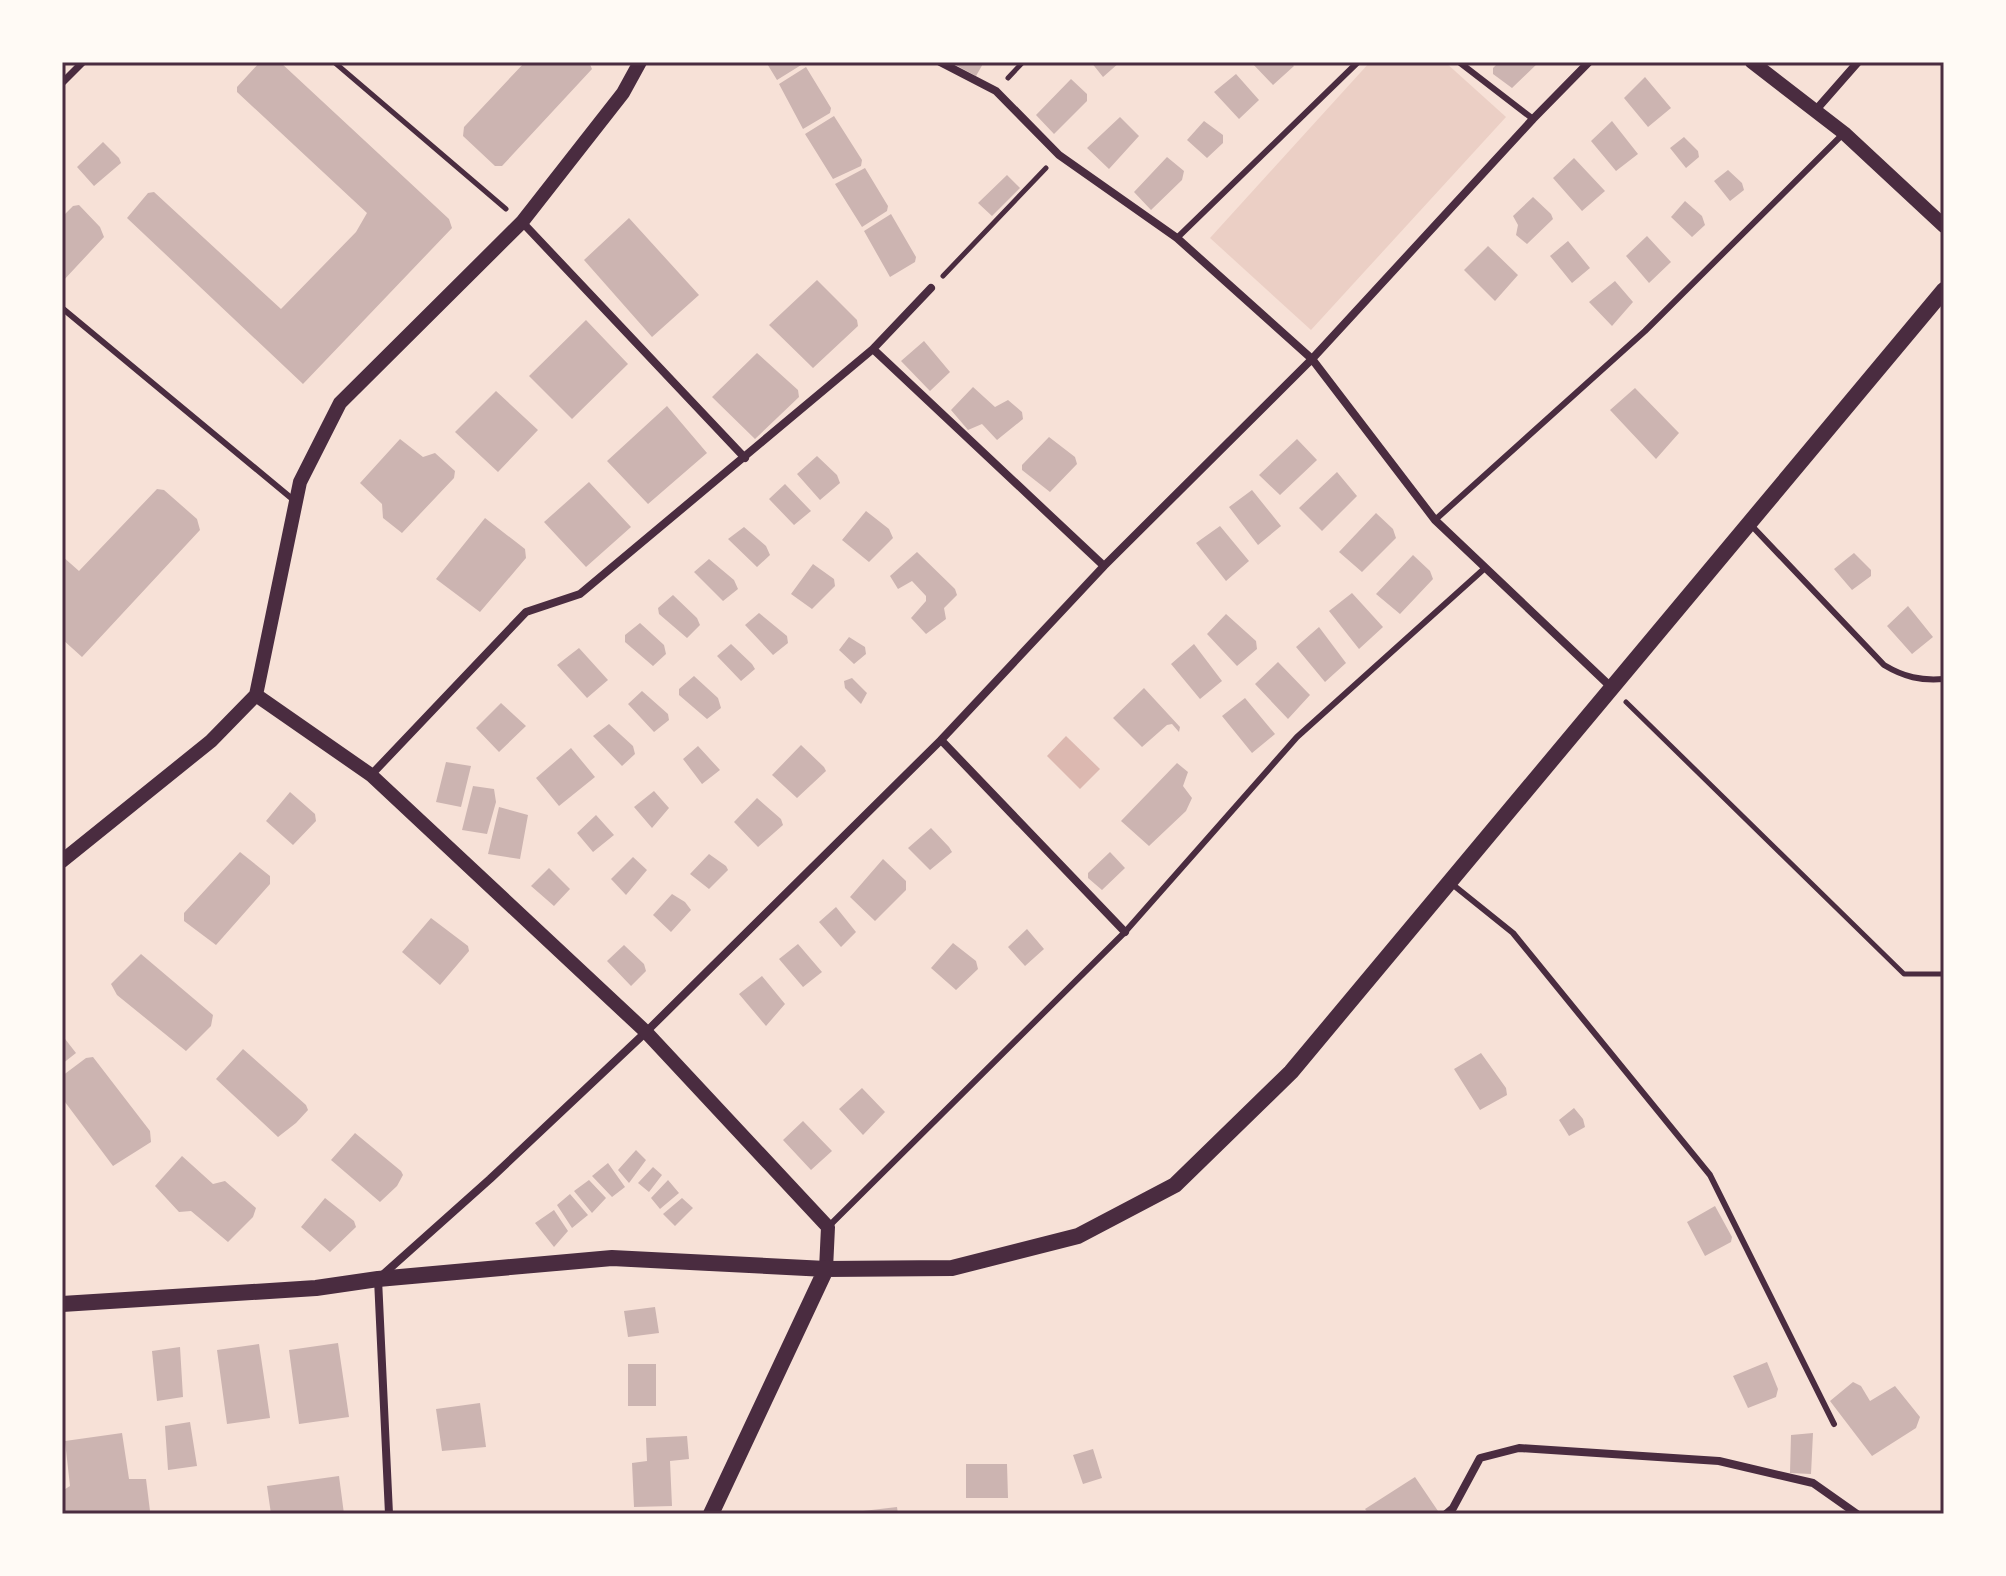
<svg xmlns="http://www.w3.org/2000/svg" width="2006" height="1576" font-family="Commissioner,sans-serif">
  <rect width="100%" height="100%" fill="#f7e1d7"/>
  <path fill="#ebcfc5" d="M1370 62H1445L1506 117 1311 330 1210 238Z"/>
  <path fill="#dcb8b0" d="M1066 736 1100 769 1080 789 1047 756Z"/>
  <path fill="#ccb4b1" d="M260 62H280L449 219 452 228 303 384 127 218 148 193 154 192 281 309 356 232 367 213 237 92V87Z
    M525 62H589L592 69 502 166H495L463 136 464 127Z
    M766 62H806L777 80Z
    M950 62H984L976 76Z
    M1091 62H1120L1103 77Z
    M1251 62H1290L1294 66 1273 85Z
    M1499 62H1539L1512 88 1493 74V68Z
    M806 67 831 108 830 113 803 129 779 84Z
    M1236 74 1259 100 1239 119 1214 92Z
    M1645 77 1671 108 1648 127 1624 98Z
    M1071 79 1087 94V101L1054 134 1036 115Z
    M834 116 862 160 861 166 833 179 805 134Z
    M1120 117 1139 136 1109 169 1087 148Z
    M1204 121 1223 135V143L1207 158 1187 140Z
    M1612 121 1638 154 1616 171 1591 141Z
    M1684 137 1698 151 1699 157 1686 168 1670 148Z
    M103 142 119 158 121 163 94 186 77 167Z
    M1167 157 1184 171 1182 180 1151 210 1134 192Z
    M1574 158 1605 191 1582 211 1553 178Z
    M865 168 888 206 887 211 862 227 835 184Z
    M1728 170 1742 183 1744 190 1730 201 1714 181Z
    M1007 175 1020 188 992 216 978 203Z
    M1533 197 1551 214 1553 219 1527 244 1516 235 1518 225 1513 216Z
    M1685 201 1702 216 1705 225 1692 237 1671 217Z
    M79 205 100 227 104 237 62 282V217L73 206Z
    M891 214 916 257 915 262 890 277 864 231Z
    M629 218 699 295 652 337 584 260Z
    M1647 236 1671 262 1649 283 1626 256Z
    M1568 241 1590 268 1572 283 1550 256Z
    M1488 246 1518 275 1495 301 1464 270Z
    M817 280 857 320 858 326 813 368 769 325Z
    M1615 281 1633 302 1612 326 1589 302Z
    M586 320 628 364 572 419 529 376Z
    M924 341 950 372 930 391 901 361Z
    M757 353 798 390 799 397 755 439 712 397Z
    M973 387 995 407 1008 400 1022 412 1023 419 997 440 982 424 968 430 951 410Z
    M1635 388 1679 433 1656 459 1610 410Z
    M496 391 538 430 498 472 455 432Z
    M667 406 707 453 648 504 607 461Z
    M1049 437 1075 457 1077 464 1050 492 1022 470V465Z
    M400 439 423 457 435 453 455 471 454 478 402 533 383 518 382 504 360 483Z
    M1297 439 1317 460 1280 495 1259 475Z
    M817 456 837 475 840 483 820 500 797 474Z
    M1337 472 1357 496 1322 531 1299 508Z
    M589 482 631 527 586 567 544 522Z
    M785 484 811 511 794 525 769 499Z
    M157 489 164 490 197 519 200 530 82 657 62 639V556L79 571Z
    M1252 490 1281 526 1258 545 1229 507Z
    M866 511 889 529 893 538 869 562 842 540Z
    M1376 513 1393 529 1396 538 1362 572 1339 552Z
    M485 518 525 549 526 558 480 612 436 579Z
    M1220 526 1249 561 1226 581 1196 543Z
    M744 527 766 546 770 555 757 567 728 539Z
    M917 552 955 589 957 595 944 608 946 619 926 634 911 618 926 601V596L912 581 898 589 890 576Z
    M1854 553 1871 570V576L1852 590 1834 569Z
    M1413 555 1430 571 1433 579 1400 614 1376 594Z
    M709 559 734 580 738 589 723 601 694 572Z
    M813 564 834 579 835 586 812 609 791 594Z
    M1352 593 1383 627 1359 649 1329 611Z
    M673 595 697 618 700 625 687 638 659 614 658 608Z
    M1908 606 1933 637 1912 654 1887 626Z
    M759 613 787 636 788 643 773 655 745 625Z
    M1226 614 1256 641 1257 649 1237 666 1207 634Z
    M640 623 664 645 666 654 653 666 625 642V635Z
    M1319 627 1346 663 1325 682 1296 647Z
    M849 637 865 647 866 654 854 664 839 650Z
    M731 644 752 664 755 669 741 681 717 656Z
    M1194 644 1222 681 1200 699 1171 664Z
    M579 648 608 680 587 698 557 665Z
    M1278 662 1310 695 1288 719 1255 684Z
    M694 676 718 698 721 708 707 719 679 695V689Z
    M852 678 867 693 861 704 845 688 844 681Z
    M1144 688 1180 727 1179 732 1172 724 1167 725 1142 747 1113 718Z
    M642 691 668 714 669 720 654 732 628 704Z
    M1245 698 1275 734 1252 753 1222 716Z
    M501 703 526 726 499 752 476 728Z
    M609 724 633 746 635 754 622 766 593 736Z
    M801 745 824 767 826 771 797 798 772 775Z
    M698 746 720 770 702 784 683 759Z
    M571 748 595 777 559 806 536 778Z
    M446 762 471 766 461 807 436 802Z
    M1177 763 1188 772 1183 786 1192 798 1186 811 1149 846 1121 821Z
    M473 786 494 789 496 802 487 834 462 830Z
    M654 791 669 808 652 828 634 807Z
    M290 792 315 814 316 821 293 845 266 821Z
    M757 798 781 819 783 825 758 847 734 822Z
    M499 807 528 815 520 859 488 854Z
    M596 815 614 835 593 852 577 833Z
    M931 828 949 847 952 852 930 870 908 848Z
    M240 852 270 876V884L216 945 184 921V913Z
    M1110 852 1125 868 1102 890 1088 878V873Z
    M709 854 726 866 728 870 709 889 690 874Z
    M633 857 647 870 626 895 611 879Z
    M883 859 906 881V890L875 921 850 897Z
    M549 868 570 889 554 906 531 886Z
    M672 894 685 902 691 910 671 932 653 915Z
    M836 907 856 932 841 947 819 922Z
    M431 918 468 946 469 951 440 985 402 952Z
    M1027 929 1044 949 1025 966 1008 947Z
    M953 943 976 961 978 969 956 990 931 968Z
    M798 944 822 972 803 987 779 959Z
    M624 945 644 964 646 971 631 986 607 961Z
    M141 954 213 1015 211 1026 186 1051 117 995 111 984Z
    M762 976 785 1004 766 1026 739 994Z
    M62 1035 76 1053 62 1064Z
    M243 1049 306 1105 308 1110 296 1123 278 1137 216 1079Z
    M1481 1053 1506 1088 1507 1095 1480 1110 1454 1069Z
    M93 1057 150 1131 151 1142 113 1166 62 1098V1076L86 1058Z
    M862 1088 885 1112 863 1135 839 1109Z
    M1574 1108 1583 1119 1585 1127 1569 1136 1559 1120Z
    M803 1121 832 1151 811 1170 783 1140Z
    M355 1133 401 1171 403 1175 397 1186 380 1202 331 1160Z
    M636 1150 646 1160 629 1183 618 1170Z
    M182 1156 213 1184 225 1181 256 1208 253 1217 228 1242 191 1211 179 1212 155 1186Z
    M608 1163 625 1187 612 1197 592 1176Z
    M653 1167 662 1175 649 1192 638 1183Z
    M589 1180 606 1198 592 1213 574 1191Z
    M668 1180 679 1193 660 1209 651 1198Z
    M570 1194 588 1215 572 1228 557 1205Z
    M325 1198 354 1221 356 1227 330 1252 301 1227Z
    M682 1198 693 1208 675 1226 663 1214Z
    M1715 1206 1732 1237 1731 1242 1705 1256 1687 1222Z
    M554 1210 568 1231 554 1247 535 1223Z
    M655 1307 659 1333 628 1337 624 1311Z
    M338 1343 349 1417 299 1424 289 1350Z
    M259 1344 270 1418 227 1424 217 1350Z
    M180 1347 183 1397 157 1401 152 1351Z
    M1767 1362 1778 1389 1776 1397 1748 1408 1733 1376Z
    M628 1364H656V1406H628Z
    M1853 1382 1861 1386 1870 1401 1895 1386 1920 1417 1916 1428 1872 1456 1830 1401Z
    M480 1403 486 1447 442 1451 436 1409Z
    M190 1422 197 1466 168 1470 165 1426Z
    M122 1433 129 1479H146L150 1511 127 1514H63L62 1491 70 1486 65 1441Z
    M1813 1433 1811 1474 1790 1473 1791 1435Z
    M687 1436 689 1459 670 1461 672 1506 634 1507 632 1463 647 1461 646 1438Z
    M1093 1449 1102 1478 1083 1484 1073 1455Z
    M966 1464H1007L1008 1498H966Z
    M339 1476 344 1514H271L267 1486Z
    M1415 1477 1438 1511 1434 1514H1369L1365 1509Z
    M897 1507 898 1514H864L863 1511Z"/>
  <g fill="none" stroke-linecap="round" stroke-linejoin="round">
    <path stroke="#4a2c40" stroke-width="5" d="M334 62 506 209
      M1008 78 1023 62
      M943 276 1046 168
      M1626 702 1904 974H1944"/>
    <path stroke="#4a2c40" stroke-width="6" d="M1459 62 1533 119
      M1177 238 1358 62
      M62 308 296 502
      M1435 520 1645 331 1844 133
      M1751 525 1884 665C1904 677 1921 681 1944 679
      M1452 884 1513 933 1710 1175 1834 1424
      M828 1227 1125 932 1297 737 1485 568"/>
    <path stroke="#4a2c40" stroke-width="7" d="M62 83 83 62"/>
    <path stroke="#4a2c40" stroke-width="8" d="M940 62 996 91 1059 155 1177 238 1312 359 1435 520 1611 687
      M1815 111 1858 62
      M522 222 745 458
      M873 349 1104 566
      M941 740 1125 932
      M371 775 526 612 580 594 873 349 931 288
      M389 1514 378 1279 490 1179 646 1032 941 740 1104 566 1312 359 1533 119 1589 62
      M1446 1514 1453 1508 1480 1458 1519 1448 1719 1461 1813 1483 1857 1514"/>
    <path stroke="#4a2c40" stroke-width="14" d="M1752 62 1844 133 1944 226
      M256 695 371 775 646 1032 828 1227 826 1269
      M62 861 211 741 256 695 300 482 340 403 522 222 623 93 640 62"/>
    <path stroke="#4a2c40" stroke-width="16" d="M62 1304 316 1288 378 1279 612 1258 826 1269 952 1268 1078 1236 1175 1185 1291 1072 1944 290
      M711 1514 826 1269"/>
  </g>
  <rect width="2006" height="1576" fill="none" stroke="#fffaf5" stroke-width="128"/>
  <rect x="64" y="64" width="1878" height="1448" fill="none" stroke="#4a2c40" stroke-width="3"/>
</svg>
